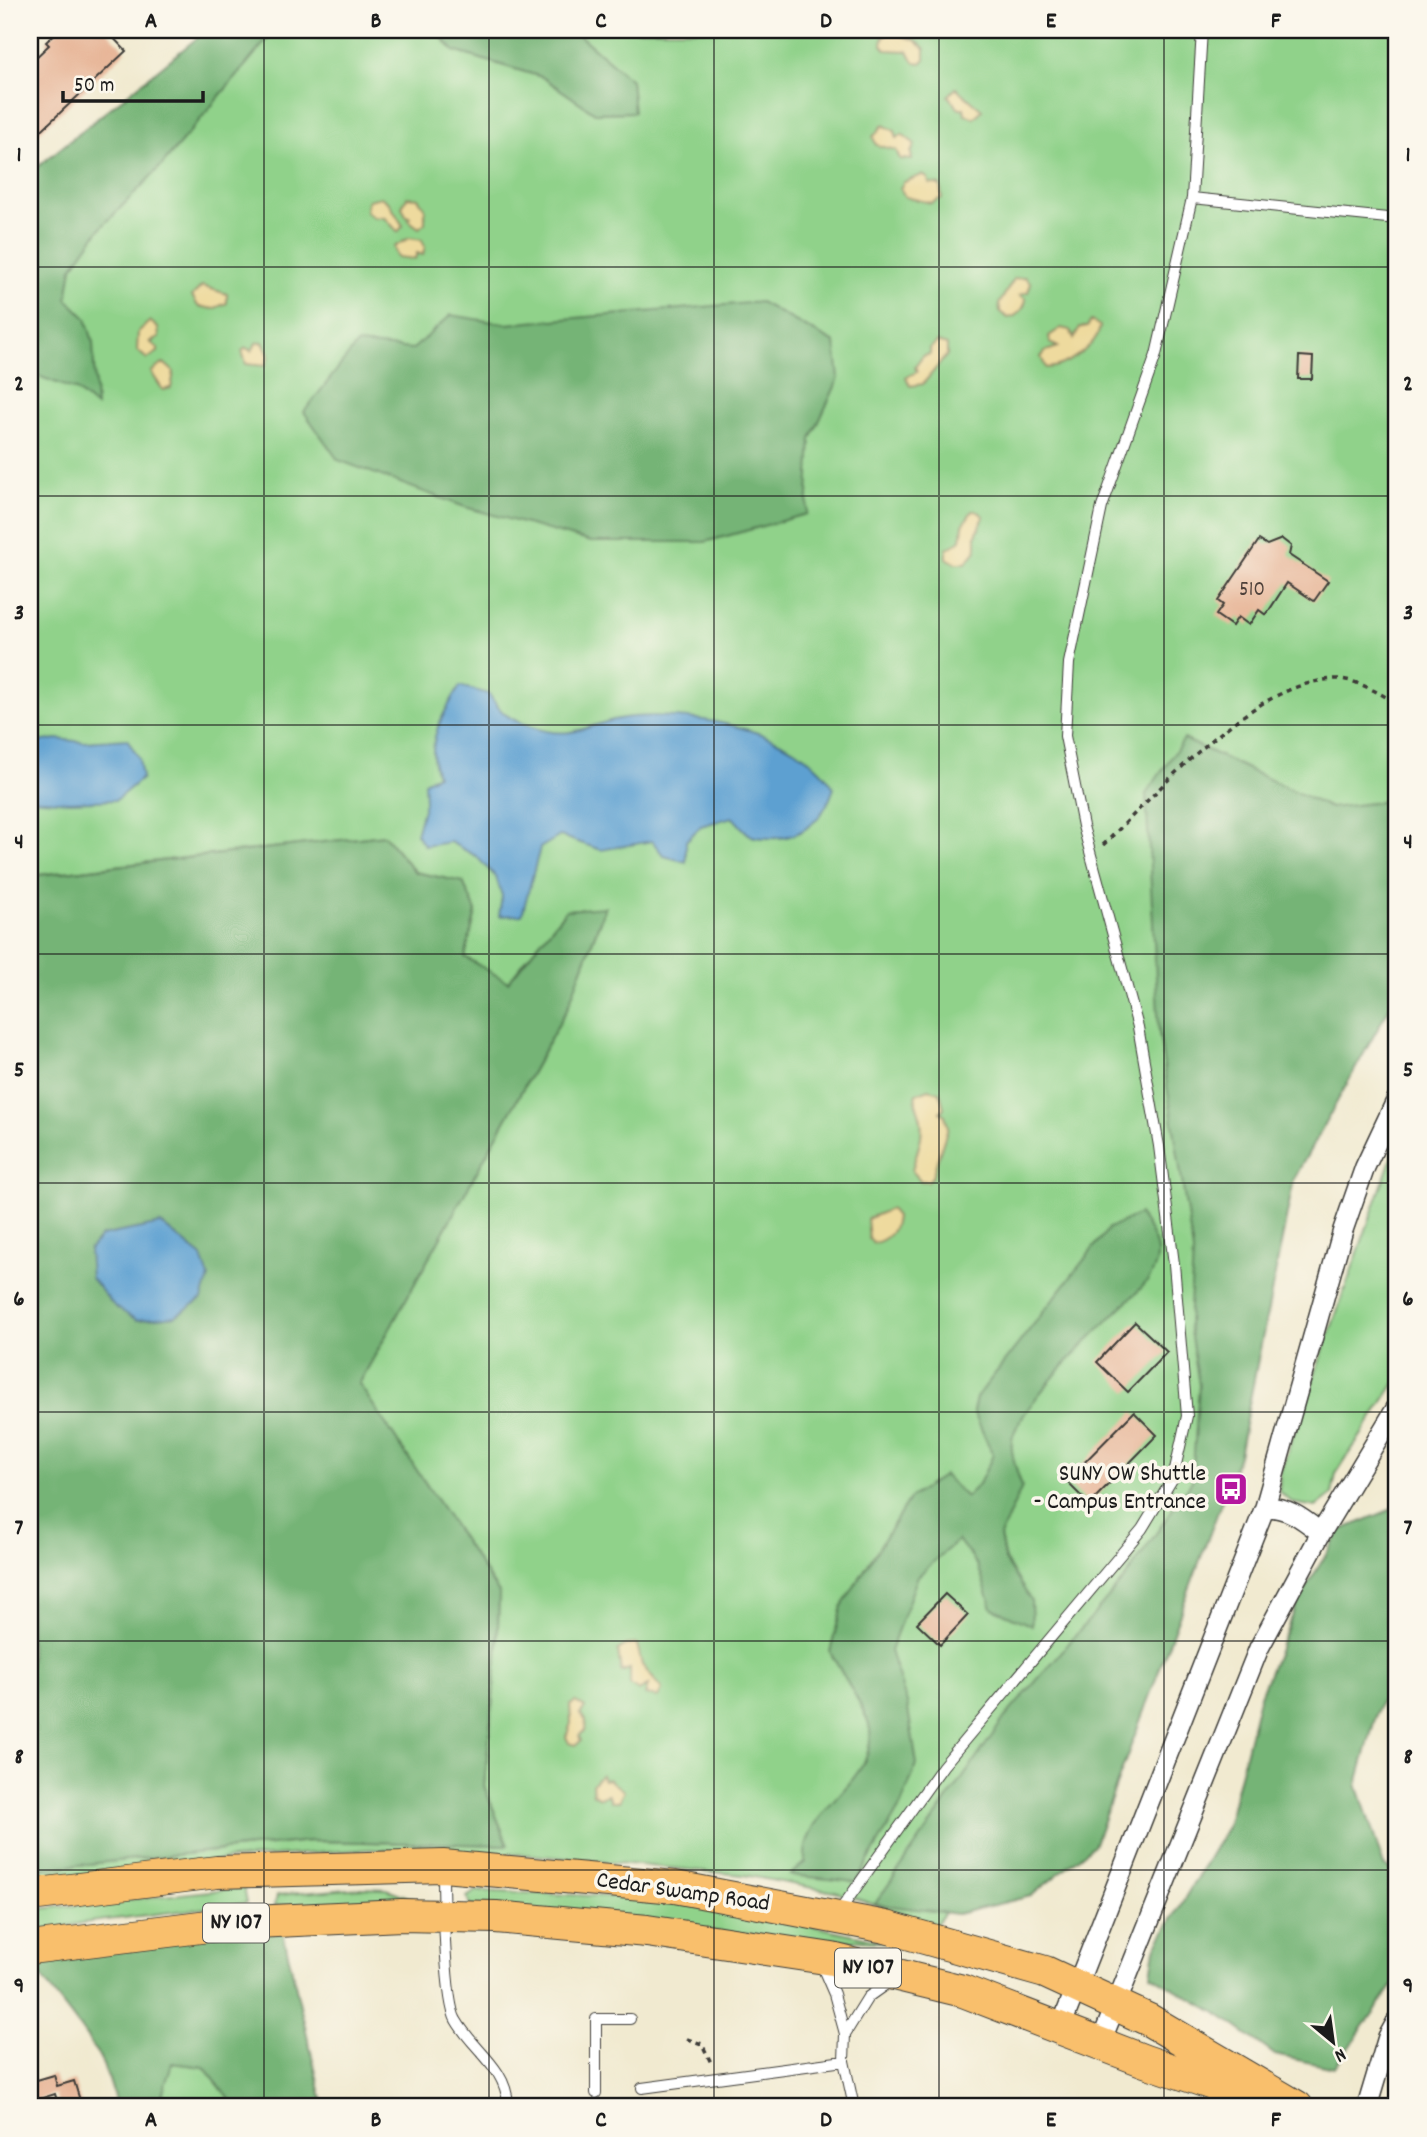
<svg xmlns="http://www.w3.org/2000/svg" width="1427" height="2137" font-family="Dekko,sans-serif">
  <rect width="100%" height="100%" fill="#fbf7ec"/>
  <filter id="ink" filterUnits="userSpaceOnUse"><feTurbulence type="fractalNoise" baseFrequency=".0143" numOctaves="2"/><feDisplacementMap in="SourceGraphic" scale="14" xChannelSelector="R" yChannelSelector="G"/><feConvolveMatrix kernelMatrix="1 2 1 2 8 2 1 2 1" color-interpolation-filters="sRGB"/></filter>
  <filter id="wash" filterUnits="userSpaceOnUse"><feTurbulence type="fractalNoise" baseFrequency=".00686" numOctaves="4" result="noise"/><feDisplacementMap in="SourceGraphic" scale="28" xChannelSelector="R" yChannelSelector="G"/><feGaussianBlur stdDeviation="1.57" result="paint"/><feColorMatrix in="noise" values="0 0 0 0 0 0 0 0 0 0 0 0 0 0 0 0 0 1.4 0 .05"/><feComposite in="paint" operator="in"/></filter>
  <g filter="url(#wash)">
    <rect width="100%" height="100%" fill="#f1ead0"/>
    <path fill="#90d28a" stroke="#567753" stroke-width="2" d="M261 30H435L454 51 542 77 595 113 633 112 631 80 573 30H1397V905L1313 980 1209 1483 1028 1806 936 1924 835 1892 744 1875 533 1855 370 1849 232 1859 30 1881V1870L310 1841 508 1845 484 1786 497 1658 499 1593 359 1384 567 1009 605 908 566 910 508 982 465 957 476 911 463 882 415 872 384 835 30 876V287Z
      M1397 1142V1380L1336 1474 1332 1494 1316 1507 1293 1503 1279 1492 1280 1473Z
      M239 1888H244L247 1903 82 1923 30 1934V1910Z
      M361 1888 387 1889 416 1900 275 1906 277 1895Z
      M476 1891 691 1900 892 1943 742 1934 470 1906 467 1897Z
      M171 2063 204 2067 228 2097 231 2107H168L162 2095Z"/>
    <path fill="#74b476" stroke="#486849" stroke-width="2" fill-rule="evenodd" d="M207 30H275L163 164 99 230 72 268 67 299 86 318 93 342 96 407 76 390 30 373V173Z
      M435 30H573L631 80 634 112 595 113 542 77 454 51Z
      M760 302 835 343 839 378 811 439 807 514 705 542H591L465 507 338 460 304 412 357 344 413 349 451 315 506 324Z
      M1184 739 1330 808 1397 800V994L1294 1179 1239 1455 1094 1845 1031 1896 957 1914 875 1904 1005 1717 1126 1577 1192 1481 1199 1385 1189 1325 1193 1252 1159 1033 1146 794Z
      M384 835 415 872 463 882 476 911 465 957 508 982 566 910 605 907 567 1009 359 1384 499 1593 497 1658 484 1786 508 1845 310 1841 30 1870V876ZM161 1224 202 1257V1299L175 1316 137 1320 101 1236Z
      M1139 1214C1147 1227 1159 1242 1157 1258 1154 1283 1132 1295 1116 1312 1091 1337 1018 1408 1012 1440 1010 1455 1018 1473 1022 1487L1000 1536 1005 1560 1031 1600 1032 1626 992 1608 978 1566 958 1540 918 1576 890 1651 907 1703 917 1764 901 1805 856 1882 790 1875 805 1862C801 1806 875 1787 870 1730 868 1713 839 1669 830 1652L842 1606 910 1498 944 1475 966 1497 979 1484 993 1455 973 1411 976 1398 1109 1228Z
      M1397 1507V1677L1379 1704 1357 1784 1384 1866 1397 1873V1980L1334 2068 1275 2055 1223 2017 1151 1975 1155 1948 1227 1827 1259 1698 1300 1597 1341 1530Z
      M281 1924 324 2107H231L228 2097 204 2067 172 2063 162 2095 168 2107H116C106 2048 71 2020 39 1973L41 1959Z"/>
    <path fill="#eeda9e" stroke="#857b5d" stroke-width="2" d="M890 31 915 40 925 49V59L921 63 914 62 908 51 886 50 882 45 883 37Z
      M956 88 982 110 974 118 965 114 964 108 959 109 948 96Z
      M883 125 895 131 897 138 902 134 915 144 911 153 912 160 900 159 896 150 876 145 873 137Z
      M922 175 928 178 929 183 940 185 942 198 931 203 905 197 900 188 904 182Z
      M381 197 389 203 403 226 398 232 385 218 373 217 366 211 368 200Z
      M407 197 418 198 425 208V223L419 228 408 220 410 217 406 216 402 207Z
      M409 238 422 240 425 247 423 255 417 253 415 259 397 257 394 247Z
      M1025 277 1031 283 1028 292 1020 295 1026 299C1025 308 1018 317 1008 318L1000 312 999 304 1014 279Z
      M202 286 227 294V303L213 309 198 306 192 296Z
      M150 321 158 328 159 338 150 342 158 348V352L147 359 137 350 138 332Z
      M1091 321 1100 326C1098 346 1064 368 1046 368L1041 357 1046 351 1058 347 1050 343 1049 336 1061 328 1070 330 1074 339 1080 327H1087Z
      M263 342 269 355 265 366 246 364 242 351 246 348 252 351 256 343Z
      M937 342 947 345V355L923 384 910 386 906 377 917 372 915 367 923 356 930 354V348Z
      M164 363 174 372 171 388 163 390 151 372Z
      M972 511H978L984 517 976 535V551L966 563H955L947 558V549L961 540 963 525Z
      M929 1089 940 1092 944 1108 940 1112 945 1115 948 1127 932 1177 928 1181H921L912 1171C915 1154 924 1140 921 1121 920 1111 913 1103 916 1094Z
      M890 1209 896 1216C895 1229 890 1240 873 1243L869 1239 867 1219Z
      M637 1644 642 1665 662 1689 658 1697 645 1695 648 1685 639 1691 630 1685V1669L621 1672 618 1650 626 1645Z
      M576 1702 585 1708 580 1714 586 1720 585 1730 579 1736 581 1741 576 1745 569 1743 566 1737 571 1723 570 1705Z
      M601 1775 603 1780 608 1779 624 1791 619 1801H611L608 1794 601 1798 593 1794 592 1784Z"/>
    <path fill="#5da0d1" stroke="#3c5e76" stroke-width="2" d="M460 686 489 694C500 712 508 719 529 726 577 744 589 720 632 717 696 712 798 729 834 788 824 819 802 840 769 838 764 838 756 838 752 836 745 833 738 822 732 817L701 826 686 841V862L664 856 652 841 601 850 560 836 540 848 522 915 499 916 502 896 496 877 476 856 450 842 425 846 416 834 425 802 424 782 437 775C425 742 442 715 460 686Z
      M57 739 84 742 127 739 139 758 142 778 116 800 70 802 30 799V743Z
      M161 1224 202 1257 209 1277 202 1299 175 1316 137 1320 115 1307 91 1278 89 1250 101 1236Z"/>
    <g id="blocks">
      <path fill="#e7b597" d="M59 30H106L126 51 30 141V63L49 45 46 42Z
        M1299 356 1313 357 1312 379H1298Z
        M1282 539 1291 546 1289 555 1328 581 1314 601 1287 583 1266 615 1259 610 1249 625 1238 617 1232 626 1216 615 1223 605 1218 601 1259 540 1267 545Z
        M1135 1322 1167 1352 1128 1392 1097 1362Z
        M1134 1412 1157 1435 1089 1504 1066 1481Z
        M945 1594 968 1615 940 1645 917 1623Z
        M54 2075 57 2086 74 2081 82 2107H59L55 2094 30 2102V2082Z"/>
    </g>
  </g>
  <g filter="url(#ink)">
    <use href="#blocks" fill-opacity="0" stroke="#3c3b37" stroke-width="2"/>
    <g fill="none" stroke-linecap="round" stroke-linejoin="round">
      <g stroke="#3c3b37" stroke-width="12">
        <path id="service" d="M1192 198 1397 219
          M443 1870C443 1896 445 2002 456 2020 473 2050 506 2067 508 2104
          M838 1913 943 1766 1142 1529 1173 1478 1187 1416 1174 1264 1159 1146 1138 1027 1083 826 1065 736 1069 663 1102 507 1156 355 1192 198 1202 30
          M821 1964 834 1994 845 2034 844 2061 854 2107
          M845 2034 868 1997 892 1980
          M642 2088 844 2061
          M596 2093V2019H630"/>
      </g>
      <g stroke="#3c3b37" stroke-width="22">
        <path id="minor" d="M1265 1507C1289 1507 1303 1519 1321 1533
          M1060 2029 1265 1507 1343 1230 1365 1167 1397 1099
          M1100 2044 1259 1648 1321 1533 1397 1407
          M1367 2107 1388 2037 1397 2021"/>
      </g>
      <g stroke="#3c3b37" stroke-width="34">
        <path id="primary" d="M30 1895 217 1872 443 1866 675 1887 886 1927 1045 1972 1149 2020 1297 2107
          M30 1948 233 1923 401 1915 496 1917 647 1931 832 1959 963 1991 1145 2061 1257 2099"/>
      </g>
      <path stroke="#3c3b37" stroke-width="3.5" stroke-dasharray="5 5" stroke-linecap="butt" d="M1103 845C1162 789 1252 680 1338 679 1356 679 1382 695 1397 703
        M687 2039 702 2044 712 2065"/>
      <use href="#service" stroke="#fff" stroke-width="10"/>
      <use href="#minor" stroke="#fff" stroke-width="19"/>
      <use href="#primary" stroke="#f9bf6c" stroke-width="32"/>
    </g>
  </g>
  <path fill="none" stroke="#1c1c1c" stroke-width="2" stroke-opacity="0.55" d="M264 30V2107M489 30V2107M714 30V2107M939 30V2107M1164 30V2107M30 267H1397M30 496H1397M30 725H1397M30 954H1397M30 1183H1397M30 1412H1397M30 1641H1397M30 1870H1397"/>
  <defs>
    <g id="bus-square" transform="scale(1.75)"><rect x="-9" y="-9" width="18" height="18" rx="4" fill="#b5179e" stroke="#fbf7ec"/><path d="M-5-6H5V4H4V6H2V4H-2V6H-4V4H-5ZM-3.5-4V0h7V-4ZM-3.5 1.2v1.5H-2V1.2ZM2 1.2v1.5H3.5V1.2Z" fill="#fff"/></g>
  </defs>
  <g fill-rule="evenodd">
    <use href="#bus-square" x="1231" y="1489"/>
  </g>
  <g text-anchor="middle" dominant-baseline="central" stroke-width="7" stroke-linejoin="round" paint-order="stroke">
    <g font-size="21" fill="#4f423b">
      <text x="1252" y="591">510</text>
    </g>
    <g fill="#fbf7ec" stroke="#5f5e5a" stroke-width="2">
      <rect x="203" y="1903.5" width="66" height="39" rx="5"/>
      <rect x="835" y="1948.5" width="66" height="39" rx="5"/>
    </g>
    <g font-size="23" font-weight="bold" fill="#1c1c1c">
      <text x="236" y="1923">NY 107</text>
      <text x="868" y="1968">NY 107</text>
    </g>
    <g font-size="24" fill="#1c1c1c" stroke="#fbf7ec" text-anchor="end">
      <text x="1206" y="1475">SUNY OW Shuttle<tspan x="1206" dy="28">- Campus Entrance</tspan></text>
    </g>
    <g font-size="24" fill="#1c1c1c" stroke="#fbf7ec">
      <text transform="translate(683 1893) rotate(8)">Cedar Swamp Road</text>
    </g>
  </g>
  <rect width="1427" height="2137" fill="none" stroke="#fbf7ec" stroke-width="77"/>
  <g transform="translate(1333 2042) rotate(151)" stroke="#fbf7ec" stroke-width="5" paint-order="stroke">
  <path d="M0-5L12 26L0 18L-12 26Z" fill="#1c1c1c"/>
  <text y="-10" font-size="19" font-weight="bold" text-anchor="middle" fill="#1c1c1c">N</text>
  </g>
  <path d="M63 91v10h140v-10" fill="none" stroke="#1c1c1c" stroke-width="3.5"/>
  <text x="74" y="91" font-size="21" fill="#1c1c1c" stroke="#fbf7ec" stroke-width="5" paint-order="stroke">50 m</text>
  <rect x="38" y="38" width="1350" height="2060" fill="none" stroke="#1c1c1c" stroke-width="2.5"/>
  <g font-size="23" text-anchor="middle" font-weight="bold" fill="#1c1c1c">
    <text x="151" y="27">A</text>
    <text x="376" y="27">B</text>
    <text x="601" y="27">C</text>
    <text x="826" y="27">D</text>
    <text x="1051" y="27">E</text>
    <text x="1276" y="27">F</text>
    <text x="19" y="161">1</text>
    <text x="1408" y="161">1</text>
    <text x="19" y="390">2</text>
    <text x="1408" y="390">2</text>
    <text x="19" y="619">3</text>
    <text x="1408" y="619">3</text>
    <text x="19" y="848">4</text>
    <text x="1408" y="848">4</text>
    <text x="19" y="1076">5</text>
    <text x="1408" y="1076">5</text>
    <text x="19" y="1305">6</text>
    <text x="1408" y="1305">6</text>
    <text x="19" y="1534">7</text>
    <text x="1408" y="1534">7</text>
    <text x="19" y="1763">8</text>
    <text x="1408" y="1763">8</text>
    <text x="19" y="1992">9</text>
    <text x="1408" y="1992">9</text>
    <text x="151" y="2126">A</text>
    <text x="376" y="2126">B</text>
    <text x="601" y="2126">C</text>
    <text x="826" y="2126">D</text>
    <text x="1051" y="2126">E</text>
    <text x="1276" y="2126">F</text>
  </g>
</svg>
